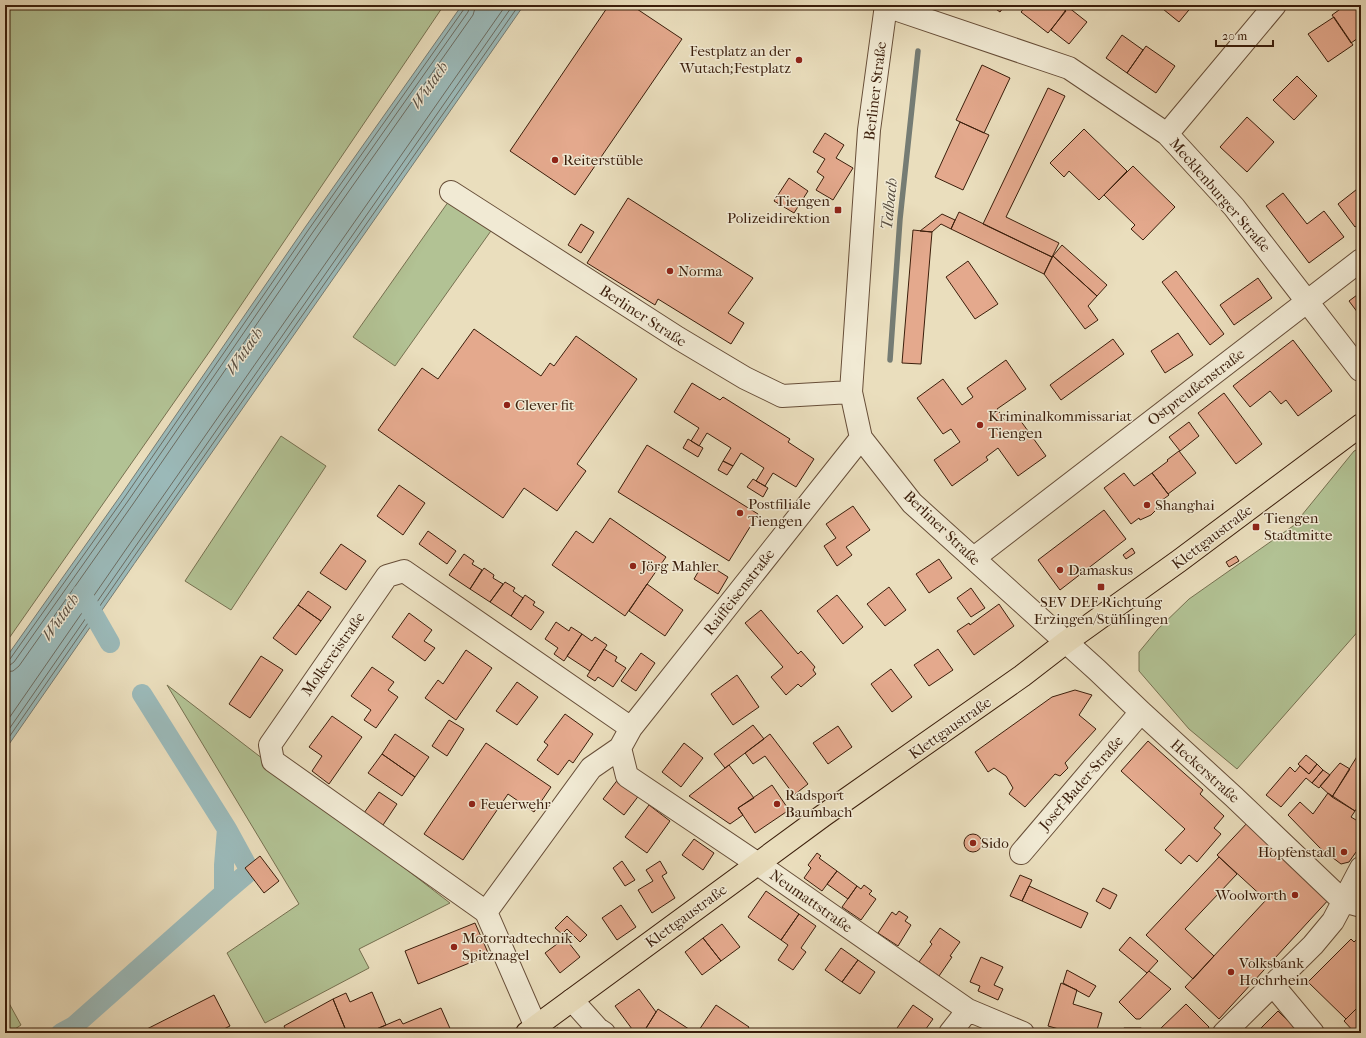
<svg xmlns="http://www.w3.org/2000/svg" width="1366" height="1038" font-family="'IM FELL French Canon',serif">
  <rect width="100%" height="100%" fill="#eadebd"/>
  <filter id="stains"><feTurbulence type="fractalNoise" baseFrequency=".005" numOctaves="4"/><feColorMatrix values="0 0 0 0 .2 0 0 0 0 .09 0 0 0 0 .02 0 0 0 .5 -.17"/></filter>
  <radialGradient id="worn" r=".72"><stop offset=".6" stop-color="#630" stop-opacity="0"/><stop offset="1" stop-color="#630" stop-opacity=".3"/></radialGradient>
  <path fill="#b2c294" stroke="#767050" d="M5 5H444L212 348 5 644Z
    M451 198 493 228 395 366 353 337Z
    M281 436 326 466 231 610 185 581Z
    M1361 448V628L1237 769 1189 729 1139 671V652L1158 629 1189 599 1293 526 1354 451Z
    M167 685 450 903 359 949 369 968 265 1023 227 953 299 904Z
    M5 996 21 1025 9 1033H5Z"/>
  <path fill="#9bbaba" stroke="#757c74" d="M462 5H524C351 254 177 501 5 750V659L121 495 306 226Z"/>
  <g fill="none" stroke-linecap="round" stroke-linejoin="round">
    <path stroke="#6b6c62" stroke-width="1" d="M5 661 10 659 124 498 309 229 464 9 465 5
      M5 666 10 665 14 662 128 501 313 232 468 12 470 5
      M5 672 13 671 19 666 133 504 318 235 473 15 476 5
      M5 724C171 483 339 245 506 5
      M5 735C173 491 344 248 513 5
      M5 743C175 496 348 251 519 5"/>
    <path stroke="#757c74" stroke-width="5.5" d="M928 6V5
      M890 360 900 219 918 51"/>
    <path stroke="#9bbaba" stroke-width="20" d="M82 594 110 643
      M224 893 250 871 227 829
      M61 1033 74 1026 224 893V865L227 829 142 694"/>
  </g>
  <path fill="#e4a98d" stroke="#3b1e0b" d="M609 5H631L682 39 575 195 510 151Z
    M990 5H1005L1000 12Z
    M1027 5H1058L1066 11 1048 33 1021 12Z
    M1158 5H1193L1179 22Z
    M1346 5H1361V36L1351 43 1332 15Z
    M1068 7 1087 22 1069 44 1051 30Z
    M1334 17 1353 45 1328 62 1308 34Z
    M1122 35 1143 50 1127 73 1106 58Z
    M1146 46 1175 66 1156 93 1127 73Z
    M982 65 1010 78 984 133 956 120Z
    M1297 76 1317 96 1294 120 1273 100Z
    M1048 88 1065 96 1006 217 1059 243 1052 257 983 224Z
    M1247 117 1274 142 1247 172 1220 147Z
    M960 122 989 135 963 190 935 177Z
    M1084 129 1127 171 1099 200 1069 171 1064 177 1050 163Z
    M825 133 844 145 836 158 853 168 833 200 816 190 824 177 817 172 825 159 813 152Z
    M1133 166 1175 207 1143 240 1131 229 1135 225 1104 195Z
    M789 178 808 191 794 213 774 201Z
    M1361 186V223L1355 227 1338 204Z
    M1283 193 1307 224 1324 211 1344 237 1309 263 1266 206Z
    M628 198 753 278 728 313 744 323 731 344 658 299 655 305 587 263Z
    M959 212 1052 257 1044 274 951 229Z
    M942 214 955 220 951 229 941 224 932 232 920 231Z
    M581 224 594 232 581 253 568 245Z
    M913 230 932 232 921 364 902 363Z
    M1062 245 1107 285 1097 296 1053 256Z
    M1053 256 1097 296 1088 306 1098 320 1085 329 1044 274Z
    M968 261 998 304 975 319 946 277Z
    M1176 271 1224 334 1210 345 1162 282Z
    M1258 278 1272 298 1234 325 1220 305Z
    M1361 292V317L1349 301Z
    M474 329 541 376 550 363 554 366 576 336 637 379 577 464 586 471 557 511 524 488 503 518 378 430 422 368 438 379Z
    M1178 333 1193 355 1165 373 1151 351Z
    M1113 339 1124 354 1061 400 1050 385Z
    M1293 340 1332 391 1298 416 1286 400 1281 404 1270 391 1250 407 1233 386Z
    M1006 360 1026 389 997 409 1005 421 1015 413 1046 456 1018 476 998 448 986 457 988 460 952 486 934 460 960 442 951 429 943 434 917 398 943 379 962 405 973 397 967 388Z
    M692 383 720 400 723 397 790 439 788 442 814 459 796 487 773 473 765 486 756 481 764 468 741 453 733 466 723 461 731 448 707 433 699 446 691 441 699 428 674 412Z
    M1224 393 1262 444 1236 464 1198 413Z
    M1189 422 1199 436 1180 451 1169 437Z
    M688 439 703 448 698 457 683 448Z
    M647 445 758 514 729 561 618 492Z
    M1179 451 1196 473 1168 494 1152 473 1168 461 1167 460Z
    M723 461 733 466 727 475 718 470Z
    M1124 473 1134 486 1152 473 1169 495 1161 501 1163 503 1151 515 1140 520 1139 518 1131 524 1104 488Z
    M753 479 768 488 763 497 747 487Z
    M399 485 425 503 403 535 377 516Z
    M853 506 870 530 846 547 852 555 837 566 824 546 836 538 826 524Z
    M1104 510 1126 539 1060 590 1038 560Z
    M610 518 666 557 625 616 552 565 576 531 593 543Z
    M428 531 456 551 447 564 419 544Z
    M341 544 366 561 346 590 320 573Z
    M1132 548 1135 553 1126 559 1123 555Z
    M464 554 474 561 472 564 482 570 470 589 449 575Z
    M1236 556 1239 561 1229 567 1226 562Z
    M939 559 952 578 929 593 916 574Z
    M704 562 728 577 718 594 694 579Z
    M484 568 494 575 493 578 503 584 490 602 470 589Z
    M505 582 515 588 513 591 523 598 511 616 490 602Z
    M647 584 683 610 665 636 629 611Z
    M889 587 906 610 885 626 867 604Z
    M971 588 985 608 971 617 957 598Z
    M308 591 331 607 321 621 298 605Z
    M525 595 535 602 533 605 544 612 531 630 511 616Z
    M837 595 863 627 843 644 817 611Z
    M999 604 1014 626 974 655 957 631 969 623 970 625Z
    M298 605 321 621 296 655 273 638Z
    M761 610 798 654 801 651 815 667 813 670 816 674 801 687 798 684 786 695 771 677 783 667 745 623Z
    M409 613 432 630 424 641 435 648 425 661 392 637Z
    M556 622 569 631 571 627 582 634 564 661 554 654 558 648 545 639Z
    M582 634 592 641 595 637 607 645 590 671 567 656Z
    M604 649 617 657 615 661 626 668 613 687 598 677 595 681 587 676Z
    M938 649 953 670 929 686 914 665Z
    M466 650 492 668 456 720 425 698 438 680 443 684Z
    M641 653 655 663 636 691 621 681Z
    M261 656 283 670 250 718 229 704Z
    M372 667 394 682 388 690 398 697 376 728 364 720 371 710 351 696Z
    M891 669 912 697 892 712 871 684Z
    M737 675 759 707 733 725 711 694Z
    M517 682 538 697 517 725 496 711Z
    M1075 690 1092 695 1079 715 1096 729 1065 763 1068 768 1060 776 1055 774 1025 807 1009 794 1013 788 1006 776 994 768 988 772 975 752 1052 697Z
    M565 714 593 734 573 763 569 760 558 775 537 760 548 745 544 742Z
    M332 716 362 737 329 784 312 771 322 756 309 747Z
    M449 720 464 729 447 756 432 746Z
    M753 725 764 739 725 768 714 754Z
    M838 726 852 747 828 764 813 743Z
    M395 734 429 757 415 777 382 754Z
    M770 734 808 784 794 795 765 756 753 764 745 753Z
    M1148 741 1203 790 1200 794 1224 816 1214 828 1221 834 1197 862 1189 855 1181 864 1165 850 1185 829 1121 771Z
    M486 743 551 787 534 812 508 794 463 860 424 834Z
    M684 743 703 758 681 787 662 772Z
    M1361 750V802L1355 811 1332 797Z
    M382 754 415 777 402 796 368 773Z
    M1306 755 1317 764 1309 774 1298 764Z
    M1340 763 1350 769 1332 797 1320 786Z
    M1317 764 1323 770 1312 783 1306 778 1281 807 1266 795 1290 767 1295 772 1300 766 1309 774Z
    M729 765 754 798 738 808 743 815 730 824 689 796Z
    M1323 770 1330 775 1319 788 1312 783Z
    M619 778 640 794 624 815 603 799Z
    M772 785 789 810 755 833 738 808Z
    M379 792 397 804 383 825 364 813Z
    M1328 793 1355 811 1351 817 1361 823V845L1349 862 1341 864 1320 848 1288 815 1300 802 1313 814Z
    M649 805 670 821 647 853 625 837Z
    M1249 821 1331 897 1219 1019 1185 987 1266 900 1217 855Z
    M964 843a9 9 0 1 1 18 0a9 9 0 1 1-18 0Z
    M694 839 714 853 703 870 682 855Z
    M817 853 821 856 819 858 837 871 822 891 804 878 811 868 808 865Z
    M260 856 279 881 264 893 245 868Z
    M1219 857 1237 874 1185 929 1214 956 1193 979 1146 935Z
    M622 861 635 880 625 886 613 868Z
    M660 861 667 873 662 876 675 898 652 913 638 890 653 881 646 870Z
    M837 871 857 886 848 899 827 884Z
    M1020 875 1032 880 1022 901 1010 896Z
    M864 885 872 891 869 894 876 899 861 920 842 907 857 886 861 889Z
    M1029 886 1088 913 1081 928 1022 901Z
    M1103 888 1117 895 1110 909 1096 901Z
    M766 891 799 914 781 940 748 917Z
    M621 905 636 927 617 940 602 918Z
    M899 911 908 917 905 921 911 925 898 946 878 933 892 912 896 915Z
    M799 914 816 926 801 948 806 952 793 970 778 960 788 945 781 940Z
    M567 916 587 935 580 942 567 929 562 934 555 928Z
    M475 923 489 955 418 984 405 951Z
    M722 924 740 947 721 961 703 938Z
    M940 928 960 942 950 956 952 957 939 976 919 962 932 944 930 942Z
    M1360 936 1361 938V1004L1346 1019 1308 982 1351 939 1354 942Z
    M1130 937 1158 961 1147 973 1119 950Z
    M565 938 580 957 560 973 545 953Z
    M703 938 721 961 702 975 685 952Z
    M841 948 858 960 842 982 825 970Z
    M981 957 1003 967 994 985 1003 989 998 1000 978 991 980 986 970 982Z
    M858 960 875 972 860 994 842 982Z
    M1067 970 1096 986 1089 997 1063 983Z
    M1149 971 1171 989 1140 1019H1136L1119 1002Z
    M1061 983 1077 990 1073 1004 1102 1013 1096 1033H1073L1048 1026Z
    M639 989 656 1012 643 1033H635L615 1006Z
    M372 992 386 1025 367 1033H347L333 999 346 993 350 1002Z
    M214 995 230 1026 224 1029 225 1033H139Z
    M333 999 347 1033H285L287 1032 284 1026Z
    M1186 1004 1209 1027 1204 1033H1164L1160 1029Z
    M1361 1004V1033H1355L1344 1021Z
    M716 1005 749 1027 745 1033H697Z
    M913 1005 933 1019 923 1033H898L895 1031Z
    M441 1008 452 1033H367L400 1019 403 1024Z
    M658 1009 695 1033H643Z
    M1278 1011 1299 1032 1256 1033Z
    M557 1028 571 1032V1033H555Z
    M1124 1028H1141L1148 1033H1118Z"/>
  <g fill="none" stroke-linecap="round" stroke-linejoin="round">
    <g stroke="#674e38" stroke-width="24">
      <path id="minor" d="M886 5 869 130 852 377 851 392 861 438 912 503 1097 670 1141 712 1234 797 1343 901
        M886 6 1069 68 1167 134 1234 207 1360 370
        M1167 134 1275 5
        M451 192 678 338 745 378 782 396 851 392
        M974 558 1361 260
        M620 748 627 776 758 864 968 1010 1023 1033
        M1021 853 1141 712
        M1343 901 1361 906
        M486 912 591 768 620 748 631 728 861 438
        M1273 985 1313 1033
        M572 1000 598 1029 604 1033
        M536 1027 486 912 273 761 270 745 387 576 404 571 631 728
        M950 1033 968 1010
        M1224 1033 1313 945 1333 921 1361 868"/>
    </g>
    <g stroke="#3b1e0b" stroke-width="24">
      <path id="major" d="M527 1033 824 815 1022 676 1066 642 1179 561 1361 425"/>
    </g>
    <use href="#minor" stroke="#f1ead4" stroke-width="22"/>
    <use href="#major" stroke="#eadebd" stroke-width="22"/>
  </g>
  <g fill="#8f2418" stroke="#f1ead4" stroke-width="1.5">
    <circle cx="799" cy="60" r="4"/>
    <circle cx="555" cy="160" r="4"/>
    <rect x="834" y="206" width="8" height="8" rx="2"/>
    <circle cx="670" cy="271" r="4"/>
    <circle cx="507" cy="405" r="4"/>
    <circle cx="980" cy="425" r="4"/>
    <circle cx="1147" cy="505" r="4"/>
    <circle cx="740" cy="513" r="4"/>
    <rect x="1252" y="523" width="8" height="8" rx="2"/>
    <circle cx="633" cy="566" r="4"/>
    <circle cx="1060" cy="570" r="4"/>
    <rect x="1097" y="583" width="8" height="8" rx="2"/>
    <circle cx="472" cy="804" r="4"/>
    <circle cx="777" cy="804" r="4"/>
    <circle cx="973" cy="843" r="4"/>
    <circle cx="1344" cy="852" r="4"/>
    <circle cx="1295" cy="895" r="4"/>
    <circle cx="454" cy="947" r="4"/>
    <circle cx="1231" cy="972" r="4"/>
  </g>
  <g text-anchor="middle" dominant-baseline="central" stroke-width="3" stroke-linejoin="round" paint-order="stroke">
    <g font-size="15" fill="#3b1e0b" stroke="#f1ead4" text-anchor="start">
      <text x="791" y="51" text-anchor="end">Festplatz an der<tspan x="791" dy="17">Wutach;Festplatz</tspan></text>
      <text x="563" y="160">Reiterstüble</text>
      <text x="830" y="201" text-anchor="end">Tiengen<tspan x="830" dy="17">Polizeidirektion</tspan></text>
      <text x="678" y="271">Norma</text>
      <text x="515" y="405">Clever fit</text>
      <text x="988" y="416">Kriminalkommissariat<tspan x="988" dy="17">Tiengen</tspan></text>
      <text x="748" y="504">Postfiliale<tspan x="748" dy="17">Tiengen</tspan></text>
      <text x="1155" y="505">Shanghai</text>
      <text x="1264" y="518">Tiengen<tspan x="1264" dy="17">Stadtmitte</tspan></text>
      <text x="641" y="566">Jörg Mahler</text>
      <text x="1068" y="570">Damaskus</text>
      <text x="1101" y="602" text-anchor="middle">SEV DEF Richtung<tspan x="1101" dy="17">Erzingen/Stühlingen</tspan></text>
      <text x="785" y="795">Radsport<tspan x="785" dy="17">Baumbach</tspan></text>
      <text x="480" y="804">Feuerwehr</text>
      <text x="981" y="843">Sido</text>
      <text x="1336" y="852" text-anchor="end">Hopfenstadl</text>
      <text x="1287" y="895" text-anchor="end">Woolworth</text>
      <text x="462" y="938">Motorradtechnik<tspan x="462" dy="17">Spitznagel</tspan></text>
      <text x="1239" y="963">Volksbank<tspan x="1239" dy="17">Hochrhein</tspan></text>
    </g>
    <g font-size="15" fill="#3b1e0b" stroke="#f1ead4">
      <text transform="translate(875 91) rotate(-83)">Berliner Straße</text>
      <text transform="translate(1220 195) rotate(49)">Mecklenburger Straße</text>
      <text transform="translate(643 316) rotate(33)">Berliner Straße</text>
      <text transform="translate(1196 387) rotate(-37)">Ostpreußenstraße</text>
      <text transform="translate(942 528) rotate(44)">Berliner Straße</text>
      <text transform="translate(1212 537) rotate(-37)">Klettgaustraße</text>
      <text transform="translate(739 592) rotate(-52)">Raiffeisenstraße</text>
      <text transform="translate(333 654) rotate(-55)">Molkereistraße</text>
      <text transform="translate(950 728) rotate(-35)">Klettgaustraße</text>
      <text transform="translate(1205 771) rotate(42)">Heckerstraße</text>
      <text transform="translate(1081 783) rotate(-49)">Josef-Bader-Straße</text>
      <text transform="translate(811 901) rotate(35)">Neumattstraße</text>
      <text transform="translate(686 916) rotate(-36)">Klettgaustraße</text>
    </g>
    <g font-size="16" font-style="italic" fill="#584d40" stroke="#f1ead4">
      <text transform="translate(429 85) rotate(-55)">Wutach</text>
      <text transform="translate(889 204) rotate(-84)">Talbach</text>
      <text transform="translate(244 351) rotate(-55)">Wutach</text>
      <text transform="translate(60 617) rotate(-55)">Wutach</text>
    </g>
  </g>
  <rect width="1366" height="1038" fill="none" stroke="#eadebd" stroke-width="20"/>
  <rect x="6" y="6" width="1354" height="1026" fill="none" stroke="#3b1e0b" stroke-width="2"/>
  <rect x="10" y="10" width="1346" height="1018" fill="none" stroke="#3b1e0b"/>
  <path d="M1216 40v6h57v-6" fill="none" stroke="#3b1e0b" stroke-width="2"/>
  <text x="1222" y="40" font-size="12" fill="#3b1e0b" stroke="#f1ead4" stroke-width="3" paint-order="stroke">20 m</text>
  <rect width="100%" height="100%" filter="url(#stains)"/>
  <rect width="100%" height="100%" fill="url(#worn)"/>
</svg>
